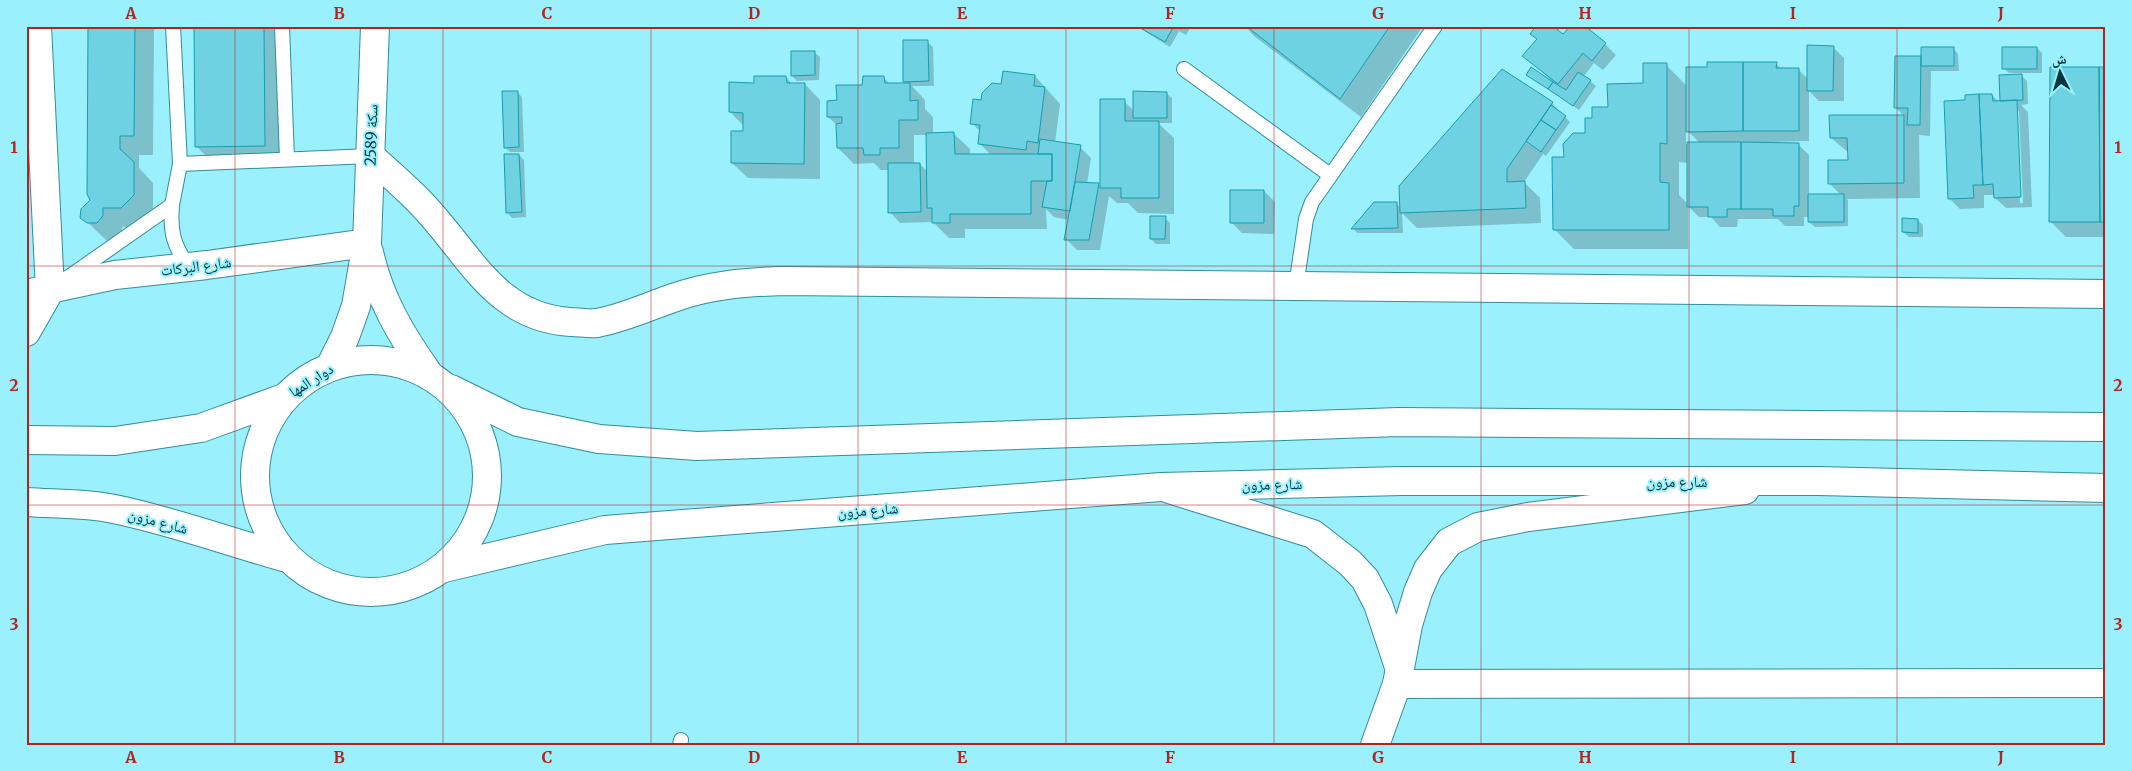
<svg xmlns="http://www.w3.org/2000/svg" width="2132" height="771" font-family="Merriweather,'Noto Naskh Arabic',serif">
  <rect width="100%" height="100%" fill="#9af0fd"/>
  <path fill="#0003" fill-rule="evenodd" d="M89 26H154L153 155H139V168L153 183V215L141 227H122V236L108 242 82 217 92 200Z
    M195 26H279L280 162H212L197 147Z
    M1136 26H1191L1186 35 1179 31 1170 47Z
    M1245 26H1423L1361 117 1254 36Z
    M1563 36 1605 44 1616 55 1603 70 1594 63 1584 76 1596 86 1579 110 1528 75 1549 81 1550 79 1524 56Z
    M927 42 933 47 934 86H912L925 100V109L933 117V134H954L970 149V156L991 155 980 144 981 132 972 123 982 102 1002 86 1035 76 1060 104 1055 143 1080 147 1091 158 1087 184H1098L1101 187 1124 101 1134 111 1166 93 1172 98V123H1158L1174 138V214L1138 213 1128 203H1117L1109 196 1100 250H1077L1066 239 1069 220 1054 217 1046 209 1047 229H965V238H949L933 222 900 223 890 212 889 170H881L874 163 854 164 838 148V126L828 117 838 101 864 86 883 77 890 84H907L904 81ZM914 135H928V172L920 164H914Z
    M1833 47 1844 58V101H1819L1809 91V141L1771 142V144H1798L1809 155V195H1841L1829 183 1849 161V153L1831 138 1904 116 1895 107 1920 57 1922 59 1953 48 1958 54 1959 71H1931L1930 136 1919 135 1920 198 1847 199 1848 201V226L1815 227 1809 222V217H1804V226H1785L1778 219H1738L1737 227H1720L1711 217H1699L1688 206V249H1574L1554 229 1565 159 1586 134 1593 120 1644 85 1666 65 1687 86 1776 64 1782 69H1798L1808 79ZM1686 130 1694 137 1700 144H1686ZM1679 162 1688 163V204L1679 195Z
    M2037 48 2042 53V73H2009L2003 68Z
    M814 52 820 57 819 80 797 81 792 76Z
    M2106 68V237H2066L2050 221Z
    M2022 76 2027 81 2028 104 2021 105 2028 112 2032 207 2006 208 1995 198V195H1984V208L1960 209 1949 198 1967 101 1992 95 1999 102H2002ZM2016 111H2019L2023 203H2020Z
    M786 77 792 84H805L820 100V179L748 178 732 163 744 133V126L730 112 756 84Z
    M517 92 522 97 524 152H510L505 147Z
    M1552 103 1570 122 1546 156 1543 154 1524 182 1540 198 1541 223 1417 228 1402 213 1403 233H1357L1353 228 1396 203 1401 208Z
    M519 155 524 160 526 217 512 218 507 212Z
    M1264 191 1275 202 1274 234 1242 233 1231 222Z
    M1165 218 1170 223V244H1156L1151 239Z
    M1918 220 1923 225V237H1909L1903 232Z"/>
  <path fill="#6fd2e2" stroke="#179dad" d="M88 26H135L134 136H120V149L134 162V195L121 208H103V216L97 223H87L80 218 81 209 90 200 87 194Z
    M194 26H264L265 146 195 147Z
    M1137 26H1174L1165 42Z
    M1246 26H1390L1340 99Z
    M1536 26H1553L1563 34 1570 26H1585L1606 43 1592 61 1583 53 1558 84 1522 56 1537 39 1530 34Z
    M903 40H928L929 81 903 82Z
    M1807 45 1834 46 1833 91H1807Z
    M1921 47H1954V66H1921Z
    M2002 47H2037V69H2002Z
    M791 51H815V75L791 76Z
    M1895 56H1921L1920 125H1907L1908 108H1894Z
    M1707 62H1743V131L1686 132V67H1707Z
    M1743 62H1777L1776 68H1799V131H1743Z
    M1643 63H1667V144L1660 143V182L1669 183V230H1553L1552 157H1564L1563 144 1573 133H1585V118H1592V107H1608L1607 84 1643 83Z
    M1531 67 1553 82 1548 89 1526 75Z
    M2050 67H2099L2100 222H2049Z
    M2099 67H2106V222H2100Z
    M1502 69 1553 102 1507 169V182L1525 181 1526 208 1400 213 1399 186Z
    M1003 71 1035 75 1034 86 1045 87 1038 143 1027 141 1026 150 978 144 980 125 970 124 973 99 981 100 982 93 992 83 1001 84Z
    M1578 72 1591 80 1573 106 1548 89 1553 82 1566 90Z
    M2022 74 2023 100 2000 101 1999 75Z
    M754 76H786L787 83H805L804 164 731 163V131H743V113L729 112V82L754 83Z
    M863 76H884L885 83H910V101L918 100V120H899V148H880V155H864L863 148H837L836 124 842 123V117H827V101L837 100 836 85H862Z
    M502 91H518L519 147 504 148Z
    M1133 91 1167 92V118H1133Z
    M1979 94 1983 185H1973L1974 198 1948 199 1944 101 1965 100V95Z
    M1979 94H1992L1993 101 2017 100 2021 197 1994 198 1993 184 1983 185Z
    M1100 99H1125V121H1159V198H1121V188H1100Z
    M1551 105 1566 116 1556 130 1541 120Z
    M1829 115H1904V183L1828 184V160H1848L1847 138H1830Z
    M1541 120 1556 130 1541 152 1526 141Z
    M954 132 955 154H1052V181H1031V214H950V223H932V208H927L926 133Z
    M1040 139 1081 145 1070 211 1042 207 1047 181H1052V154H1038Z
    M1687 142H1741V209H1727V217H1708V207H1687Z
    M1741 142 1799 143V206H1794V216H1773V209H1741Z
    M504 154H519L522 212 506 213Z
    M888 163H920L921 212 888 213Z
    M1075 182 1099 183 1089 240H1064Z
    M1230 190H1264V223H1230Z
    M1808 194H1844V222H1808Z
    M1374 202H1397L1398 228 1351 229Z
    M1150 216H1166L1165 239H1150Z
    M1902 218 1918 219V233L1902 232Z"/>
  <g fill="none" stroke-linecap="round" stroke-linejoin="round">
    <g stroke="#348d99" stroke-width="16">
      <path id="service" d="M282 26 287 159
        M1184 69 1330 175
        M180 164 370 156
        M172 205C170 231 173 247 190 267
        M66 279 172 205 180 164 173 26
        M1296 286 1306 219 1312 202 1435 26
        M680 745 681 740"/>
    </g>
    <g stroke="#348d99" stroke-width="30">
      <path id="minor" d="M37 26 50 290
        M370 156C390 174 412 192 430 213 473 261 499 318 571 322 579 322 589 324 597 323 624 318 647 307 673 298 709 285 746 282 784 281L2106 294
        M1397 684 2106 683"/>
    </g>
    <g stroke="#348d99" stroke-width="30">
      <path id="tertiary" d="M369 252C379 298 401 335 428 373
        M26 294 115 275 207 265 367 243
        M331 365 345 337 356 306 367 243 375 26
        M1169 489 1313 534 1350 563 1365 579 1378 604 1399 667
        M1375 745 1397 684 1408 625 1418 592 1428 569 1449 542 1478 527 1528 517 1745 490"/>
    </g>
    <g stroke="#348d99" stroke-width="30">
      <path id="primary" d="M26 332 50 290
        M255 476a116 116 0 1 1 232 0a116 116 0 1 1-232 0Z
        M451 389 518 422 599 439 697 446 1399 422 2106 427
        M26 440 115 441 201 428 281 399
        M26 502C55 504 86 503 114 509 173 521 229 542 287 558
        M444 568 605 530 1161 487 1402 481H1819L2106 488"/>
    </g>
    <use href="#service" stroke="#fff" stroke-width="14"/>
    <use href="#minor" stroke="#fff" stroke-width="28"/>
    <use href="#tertiary" stroke="#fff" stroke-width="28"/>
    <use href="#primary" stroke="#fff" stroke-width="28"/>
  </g>
  <path fill="none" stroke="#b3241d" stroke-width="1" stroke-opacity="0.55" d="M235 26V745M443 26V745M651 26V745M858 26V745M1066 26V745M1274 26V745M1481 26V745M1689 26V745M1897 26V745M26 266H2106M26 505H2106"/>
  <g text-anchor="middle" dominant-baseline="central" stroke-width="4" stroke-linejoin="round" paint-order="stroke">
    <g font-size="15" fill="#00373e" stroke="#9af0fd">
      <text transform="translate(371 135) rotate(-88)">سكة 2589</text>
      <text transform="translate(196 266) rotate(-7)">شارع البركات</text>
      <text transform="translate(311 380) rotate(-32)">دوار المها</text>
      <text x="1677" y="481">شارع مزون</text>
      <text transform="translate(1272 484) rotate(-1)">شارع مزون</text>
      <text transform="translate(868 510) rotate(-4)">شارع مزون</text>
      <text transform="translate(158 521) rotate(15)">شارع مزون</text>
    </g>
  </g>
  <rect width="2132" height="771" fill="none" stroke="#9af0fd" stroke-width="55"/>
  <g transform="translate(2060 72) rotate(355)" stroke="#9af0fd" stroke-width="4" paint-order="stroke">
  <path d="M0-4L9 19L0 12L-9 19Z" fill="#00373e"/>
  <text y="-8" font-size="14" font-weight="bold" text-anchor="middle" fill="#00373e">ش</text>
  </g>
  <rect x="28" y="28" width="2076" height="716" fill="none" stroke="#b3241d" stroke-width="2"/>
  <g font-size="16" text-anchor="middle" font-weight="bold" fill="#b3241d">
    <text x="131" y="19">A</text>
    <text x="339" y="19">B</text>
    <text x="547" y="19">C</text>
    <text x="754" y="19">D</text>
    <text x="962" y="19">E</text>
    <text x="1170" y="19">F</text>
    <text x="1378" y="19">G</text>
    <text x="1585" y="19">H</text>
    <text x="1793" y="19">I</text>
    <text x="2001" y="19">J</text>
    <text x="14" y="153">1</text>
    <text x="2118" y="153">1</text>
    <text x="14" y="391">2</text>
    <text x="2118" y="391">2</text>
    <text x="14" y="630">3</text>
    <text x="2118" y="630">3</text>
    <text x="131" y="763">A</text>
    <text x="339" y="763">B</text>
    <text x="547" y="763">C</text>
    <text x="754" y="763">D</text>
    <text x="962" y="763">E</text>
    <text x="1170" y="763">F</text>
    <text x="1378" y="763">G</text>
    <text x="1585" y="763">H</text>
    <text x="1793" y="763">I</text>
    <text x="2001" y="763">J</text>
  </g>
</svg>
